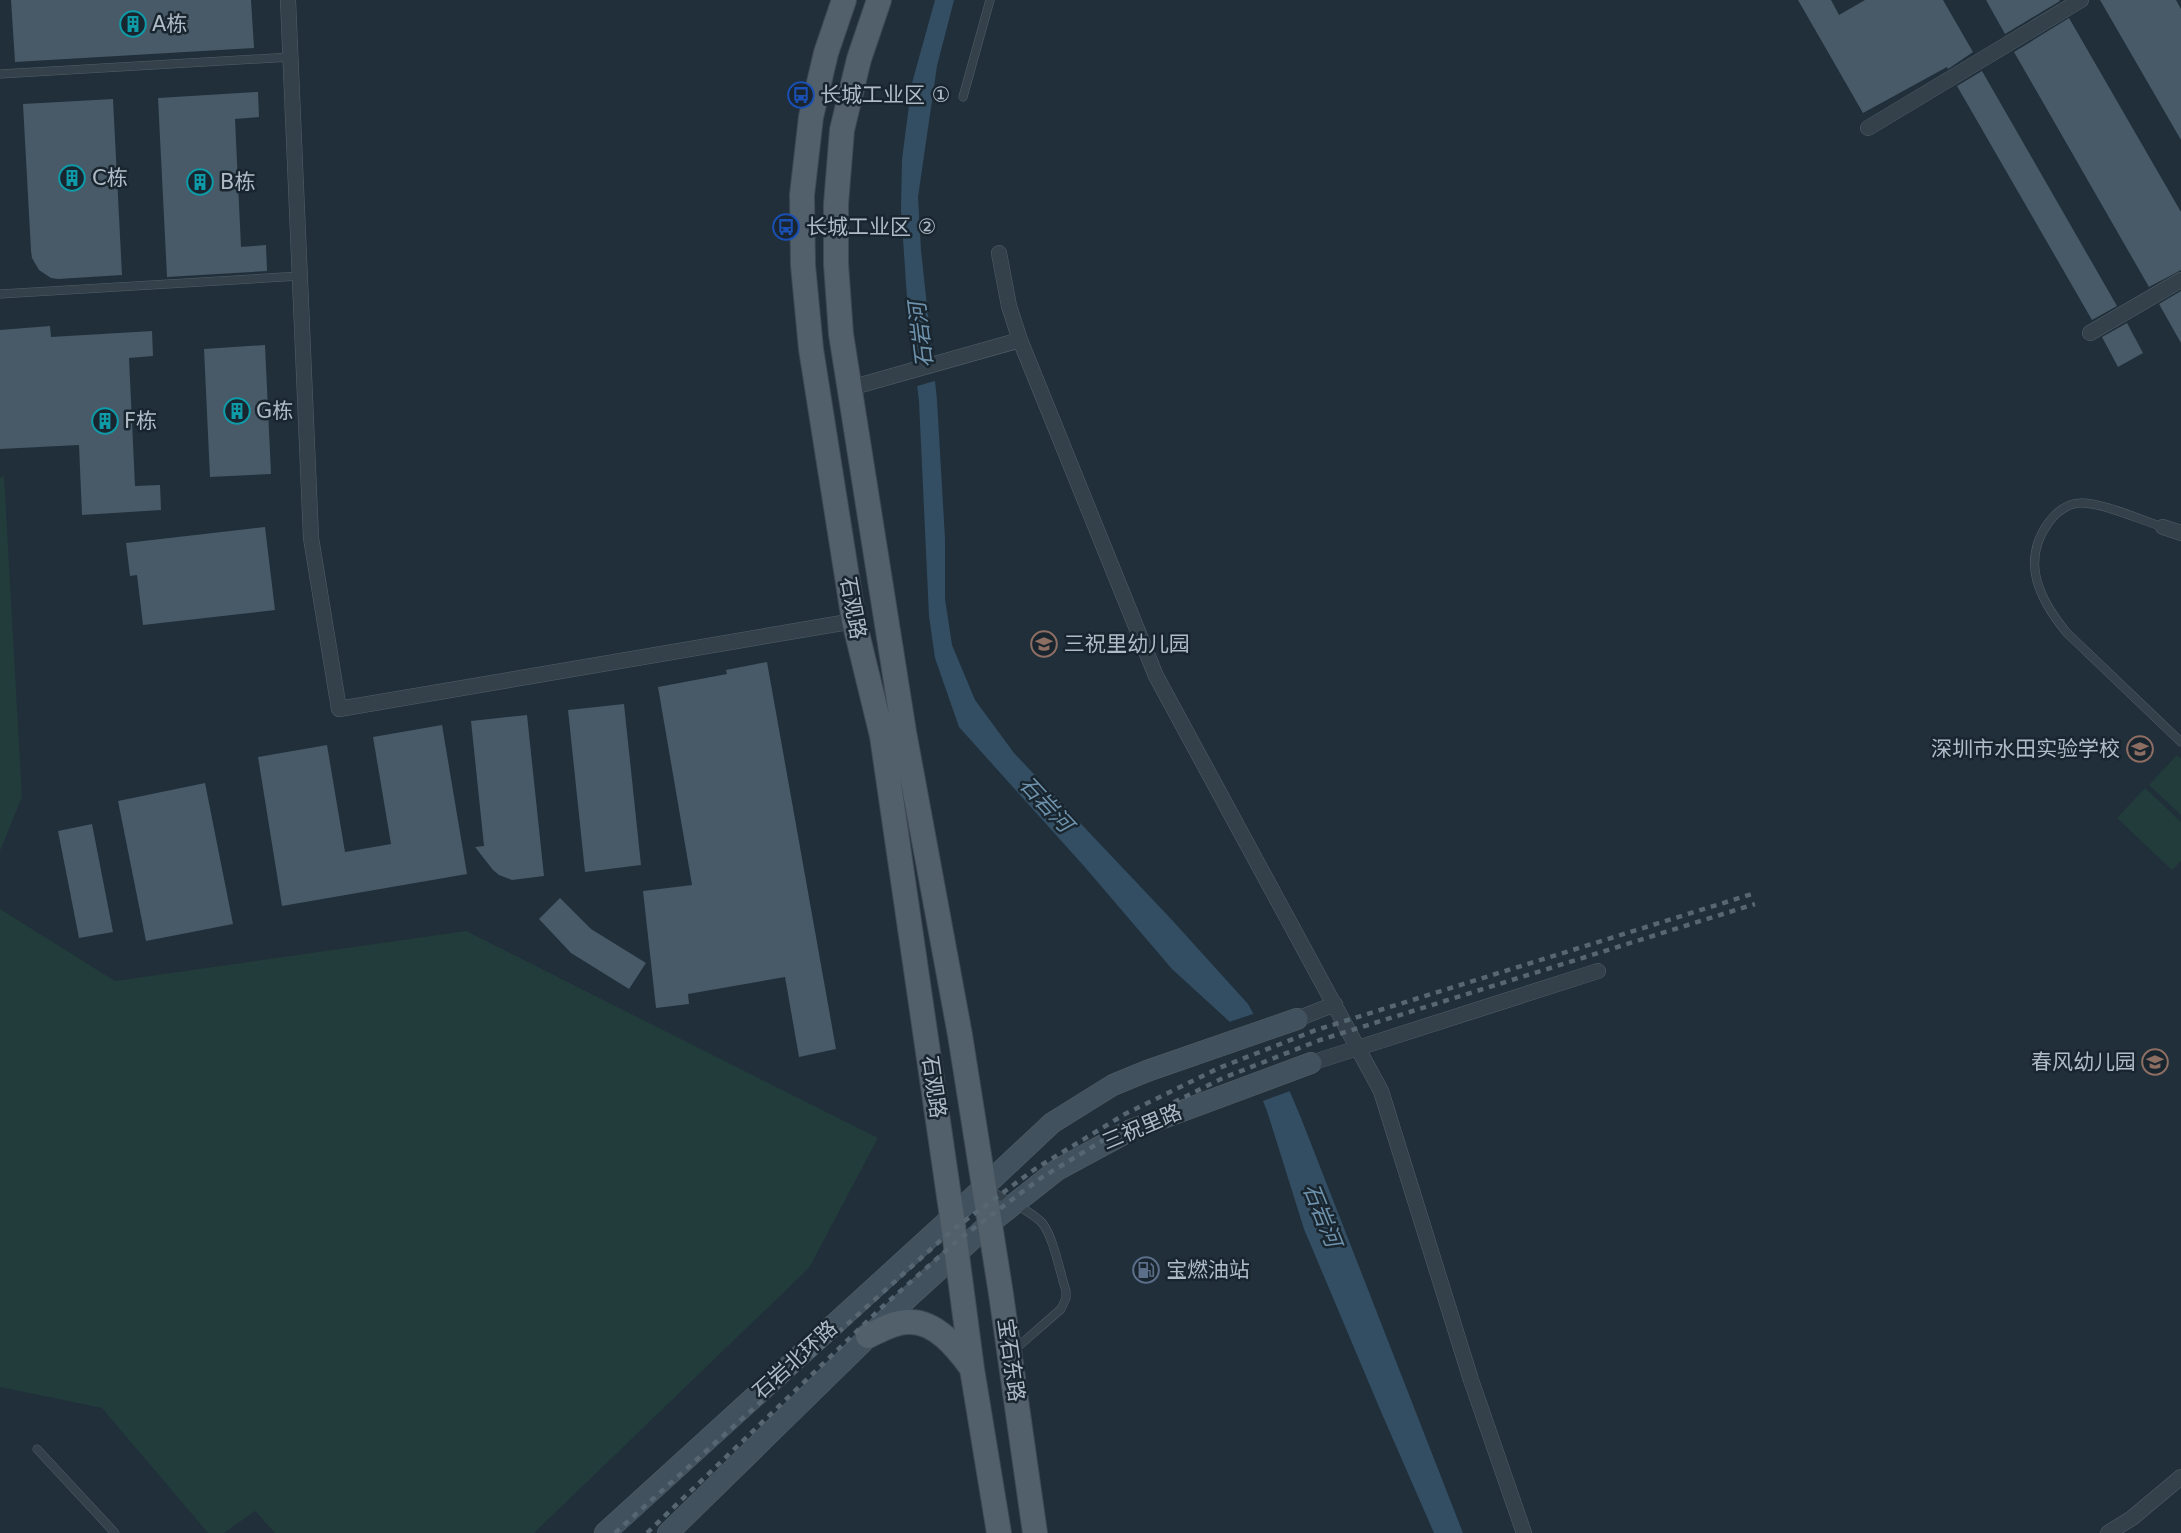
<svg xmlns="http://www.w3.org/2000/svg" width="2181" height="1533" font-family="'DejaVu Sans','Noto Sans SC',sans-serif">
  <rect width="100%" height="100%" fill="#202f3a"/>
  <path fill="#223b3b" d="M4 475 22 797 0 851V478Z
    M2177 755 2181 759V815L2149 785Z
    M2145 788 2181 822V861L2172 870 2117 818Z
    M0 909 115 981 466 931 878 1138 809 1268 534 1533H275L255 1511 224 1533H208L102 1408 0 1387Z"/>
  <path fill="#334e63" d="M935 0H954L937 66 918 197 921 250 937 400 945 539V599L952 645 975 700 1014 753 1172 920 1248 1004 1268 1040 1301 1118 1463 1533H1434L1382 1414 1304 1229 1267 1111 1231 1023 1172 969 1083 865 959 727 935 658 929 616 919 401 908 312 901 210 902 159 912 83Z"/>
  <path fill="#202f3a" d="M935 349 938 380 914 387 910 356Z
    M1256 1013 1271 1038 1293 1090 1260 1102 1226 1023Z"/>
  <path fill="#485a67" d="M11 0H251L254 48 15 62Z
    M1798 0H1831L1839 15 1865 0H1943L1973 52 1948 69 1947 67 1863 113Z
    M1986 0H2059L2060 1 2005 34Z
    M2100 0H2176L2181 9V140Z
    M2069 18 2181 212V270L2149 287 2014 52Z
    M1982 71 2117 306 2092 320 1957 86Z
    M258 92 259 117 235 119 241 247 266 245 267 271 167 277 158 98Z
    M113 99 122 275 58 279 51 278 39 270 32 258 31 251 23 104Z
    M2181 291V343L2159 304Z
    M2127 323 2143 353 2118 367 2102 337Z
    M50 326 51 337 152 331 153 356 129 358 135 486 160 485 161 510 82 515 79 445 0 449V330Z
    M265 345 271 474 210 477 204 349Z
    M265 527 275 610 143 625 137 575 130 576 126 543Z
    M767 662 836 1049 799 1057 785 977 688 994 689 1004 656 1008 643 891 692 885 658 687 727 674 726 670Z
    M624 704 641 865 585 872 568 710Z
    M527 715 544 876 512 880 499 875 493 870 475 847 484 846 471 721Z
    M442 725 467 874 282 906 258 757 327 745 345 852 391 844 373 737Z
    M205 783 233 924 146 941 118 801Z
    M92 824 113 932 79 938 58 831Z
    M560 898 591 929 646 963 629 989 571 953 539 919Z"/>
  <g fill="none" stroke-linecap="round" stroke-linejoin="round">
    <g stroke="#525f68" stroke-width="9">
      <path id="lane" d="M0 74 291 57
        M963 97 990 0
        M0 294 300 276
        M2163 527C2141 520 2101 502 2080 503 2068 503 2055 513 2049 522 2020 561 2039 599 2067 633L2181 742
        M991 1191C1005 1200 1032 1211 1043 1224 1054 1239 1060 1273 1066 1291V1298L1061 1309 1013 1351
        M37 1449 115 1533"/>
    </g>
    <g stroke="#525f68" stroke-width="16">
      <path id="street" d="M288 0 311 538 339 709 854 621
        M1868 128 2081 0
        M999 253 1009 306 1020 340 1156 676 1381 1091 1471 1380 1524 1533
        M2090 333 2181 280
        M850 388 1020 340
        M2163 527 2181 533
        M1297 1019 1335 1004
        M1311 1063 1598 971
        M2108 1533 2132 1518 2181 1477"/>
    </g>
    <g stroke="#525f68" stroke-width="22">
      <path id="secondary" d="M605 1533 952 1217 1052 1123 1113 1085 1147 1071 1297 1019
        M668 1533 908 1298 990 1223 1057 1170 1131 1130 1311 1063"/>
    </g>
    <g stroke="#3d4a54" stroke-width="26">
      <path id="primary" d="M844 0 826 53 811 117 802 195 803 265 811 349 854 621 882 736 952 1217 972 1369 999 1533
        M879 0 859 59 842 130 836 204V264L841 334 904 732 960 1035 1001 1294 1035 1533
        M868 1336C881 1330 894 1322 908 1322 935 1320 957 1348 971 1367"/>
    </g>
    <use href="#lane" stroke="#34414b" stroke-width="8"/>
    <use href="#street" stroke="#34414b" stroke-width="15"/>
    <use href="#secondary" stroke="#42515e" stroke-width="21"/>
    <use href="#primary" stroke="#52606b" stroke-width="24"/>
    <path stroke="#566672" stroke-width="4.5" stroke-dasharray="6 6" stroke-linecap="butt" d="M615 1533 951 1231 1035 1169 1125 1114 1219 1068 1316 1030 1752 894
      M647 1533 880 1309 958 1240 1041 1178 1130 1124 1223 1078 1320 1040 1755 904"/>
  </g>
  <defs>
    <g id="building-ring" transform="scale(1.35)"><circle r="9.5" fill="#1a262f" stroke="#0f9aa8" stroke-width="1.5"/><path d="M-4-6H4V6H1V3H-1V6H-4ZM-2.5-4.3h1.7v1.8h-1.7ZM.8-4.3h1.7v1.8H.8ZM-2.5-1h1.7V.8h-1.7ZM.8-1h1.7V.8H.8Z" fill="#0f9aa8"/></g>
    <g id="bus-ring" transform="scale(1.35)"><circle r="9.5" fill="#1a262f" stroke="#1a4fb4" stroke-width="1.5"/><path d="M-5-6H5V4H4V6H2V4H-2V6H-4V4H-5ZM-3.5-4V0h7V-4ZM-3.5 1.2v1.5H-2V1.2ZM2 1.2v1.5H3.5V1.2Z" fill="#1a4fb4"/></g>
    <g id="school-ring" transform="scale(1.35)"><circle r="9.5" fill="#1a262f" stroke="#8d6e63" stroke-width="1.5"/><path d="M0-5L7-2L0 1L-7-2ZM-4 1L0 2.5L4 1V4Q0 6-4 4Z" fill="#8d6e63"/></g>
    <g id="fuel-ring" transform="scale(1.35)"><circle r="9.5" fill="#1a262f" stroke="#5c6f8a" stroke-width="1.5"/><path d="M-5.5-6h7V0h2V4h1.3V-2.5L3-4.5l.8-.8L6-3V5H2.5V1h-1V6h-7ZM-4.2-4.7v3.2H.2V-4.7Z" fill="#5c6f8a"/></g>
  </defs>
  <g fill-rule="evenodd">
    <use href="#building-ring" x="133" y="24"/>
    <use href="#bus-ring" x="801" y="95"/>
    <use href="#building-ring" x="72" y="178"/>
    <use href="#building-ring" x="200" y="182"/>
    <use href="#bus-ring" x="786" y="227"/>
    <use href="#building-ring" x="237" y="411"/>
    <use href="#building-ring" x="105" y="421"/>
    <use href="#school-ring" x="1044" y="644"/>
    <use href="#school-ring" x="2140" y="749"/>
    <use href="#school-ring" x="2155" y="1062"/>
    <use href="#fuel-ring" x="1146" y="1270"/>
  </g>
  <g text-anchor="middle" dominant-baseline="central" stroke-width="5" stroke-linejoin="round" paint-order="stroke">
    <g font-size="21" fill="#afbcc7" stroke="#1a262f" text-anchor="start">
      <text x="152" y="24">A栋</text>
      <text x="820" y="95">长城工业区 ①</text>
      <text x="92" y="178">C栋</text>
      <text x="220" y="182">B栋</text>
      <text x="806" y="227">长城工业区 ②</text>
      <text x="256" y="411">G栋</text>
      <text x="124" y="421">F栋</text>
      <text x="1064" y="644">三祝里幼儿园</text>
      <text x="2120" y="749" text-anchor="end">深圳市水田实验学校</text>
      <text x="2136" y="1062" text-anchor="end">春风幼儿园</text>
      <text x="1166" y="1270">宝燃油站</text>
    </g>
    <g font-size="21" fill="#afbcc7" stroke="#1a262f">
      <text transform="translate(853 608) rotate(80)">石观路</text>
      <text transform="translate(934 1087) rotate(82)">石观路</text>
      <text transform="translate(1142 1127) rotate(-23)">三祝里路</text>
      <text transform="translate(795 1360) rotate(-42)">石岩北环路</text>
      <text transform="translate(1011 1360) rotate(82)">宝石东路</text>
    </g>
    <g font-size="22" font-style="italic" fill="#6e92ac" stroke="#1a262f">
      <text transform="translate(921 335) rotate(-97)">石岩河</text>
      <text transform="translate(1046 804) rotate(47)">石岩河</text>
      <text transform="translate(1322 1215) rotate(68)">石岩河</text>
    </g>
  </g>
</svg>
